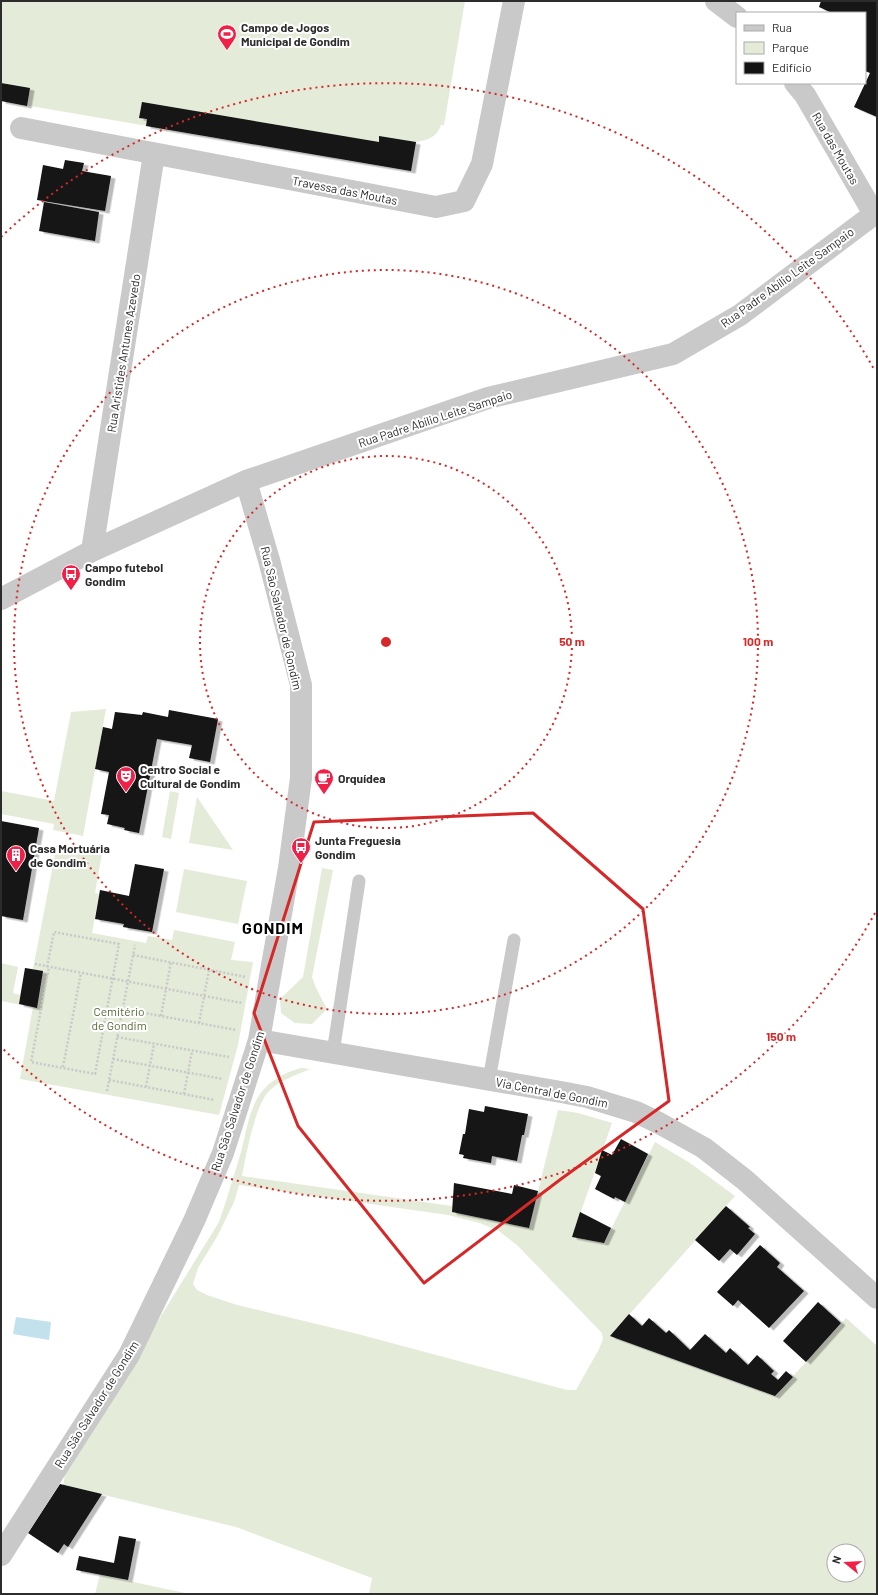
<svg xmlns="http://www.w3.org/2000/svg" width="878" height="1595" font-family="Barlow,sans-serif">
  <defs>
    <filter id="shadow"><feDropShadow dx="4.5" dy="2.5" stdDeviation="0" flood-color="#0004"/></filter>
  </defs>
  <rect width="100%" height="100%" fill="#fff"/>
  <path fill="#e4ebd8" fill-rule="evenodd" d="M1 1H465L444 125H441C437 137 428 140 416 142L411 171 1 101Z
    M106 709 83 836 53 830 54 824 1 814V791L54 801 71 712Z
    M170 791 179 793 171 839 162 837Z
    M197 797 233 850 189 843Z
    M57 844 102 853 95 893 99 894 92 933 146 943 148 936 172 940 174 930 235 942 231 960 253 962 238 1045 219 1115 20 1079 33 1007 1 1001V963L18 967 13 993 20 995 25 968 33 969Z
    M322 868 333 870 312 977 316 988 327 1009 312 1024 295 1023 281 1013 280 999 303 977Z
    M184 869 247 881 238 924 176 912Z
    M301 1068 310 1069C296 1075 280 1080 269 1091 255 1105 246 1156 242 1176L452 1206V1212L529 1228 558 1110 578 1113 612 1123 572 1237 604 1243 655 1142 690 1163 735 1196 610 1336 775 1396 846 1318 876 1345 877 1344V1594H369L372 1578 236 1527 63 1485 66 1470 219 1222C227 1199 234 1175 241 1152 246 1133 249 1110 260 1094 270 1080 286 1072 301 1068ZM239 1185 448 1215 480 1223 499 1231 518 1246 602 1333 603 1339 599 1349 576 1390H567L354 1333 237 1305 207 1295 197 1290 193 1284 198 1268 218 1235 234 1202ZM834 1551H858V1575H834Z
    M100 1575 190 1594H95Z"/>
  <path fill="#c2e1ed" d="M16 1317 51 1322 49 1340 13 1334Z"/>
  <path fill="#131313" filter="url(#shadow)" d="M821 1H877V117L854 107 870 73 865 71V13H832L819 7Z
    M1 83 30 88 27 106 1 101Z
    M142 102 379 142V136L416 142 411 171 146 126 147 119 139 118Z
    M65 160 84 163 82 171 111 176 105 211 37 200 43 165 63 169Z
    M44 202 99 212 95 241 39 231Z
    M169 710 218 719 210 762 189 758 192 745 157 739 139 833 124 830 125 828 107 824 109 815 101 814 109 772 95 769 103 727 112 729 115 712 142 715 143 712 168 717Z
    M1 821 39 828 23 920 1 916Z
    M135 864 164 869 152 932 123 927 124 924 95 919 100 890 129 896Z
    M25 968 43 971 37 1008 19 1004Z
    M485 1106 528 1114 524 1135H522L517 1161 492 1156 491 1163 463 1158 464 1155 459 1154 463 1134H465L469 1109 484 1112Z
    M621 1139 648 1154 625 1202 615 1197 614 1199 595 1189 601 1176 595 1173 602 1150 612 1155Z
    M454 1183 512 1194 514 1185 538 1191 529 1228 452 1212Z
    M726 1206 750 1227 748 1228 755 1234 737 1255 730 1249 719 1261 695 1240Z
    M580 1212 611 1228 604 1243 572 1237Z
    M760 1245 780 1263 777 1267 804 1291 769 1328 738 1300 733 1306 717 1292Z
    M818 1302 841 1323 806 1362 783 1341Z
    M629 1314 642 1326 649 1318 666 1333 669 1330 690 1350 705 1334 726 1353 730 1348 748 1365 757 1355 774 1371 771 1374 778 1380 786 1371 793 1377 775 1396 610 1336Z
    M60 1484 102 1494 68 1547 64 1544 58 1553 28 1533Z
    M119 1536 136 1539 128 1580 76 1570 79 1556 114 1563Z"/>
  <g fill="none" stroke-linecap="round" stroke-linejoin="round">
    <path stroke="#c9c9c9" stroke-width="2.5" stroke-dasharray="2 2" stroke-linecap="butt" d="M133 955 246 977
      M35 964 242 1003
      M47 967 54 932 119 944 95 1074 31 1062 49 967
      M123 1009 236 1030
      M161 1016 171 962
      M199 1023 209 970
      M117 1037 229 1057
      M113 1059 223 1079
      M63 1067 81 973
      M109 1080 215 1100
      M146 1087 154 1044
      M107 1091 135 945
      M184 1094 192 1051"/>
    <path stroke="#c9c9c9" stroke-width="13" d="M333 1053 359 881
      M489 1080 514 940"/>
    <path stroke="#c9c9c9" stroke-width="22" d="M716 1 737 17
      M795 83 805 95 874 214
      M21 128 436 207 464 201 482 164 514 1
      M92 551 154 154
      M1 599 92 551 246 481 488 398 673 354 740 315 877 212
      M259 1040 561 1092 587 1097 636 1112 659 1123 704 1148 745 1180 877 1298
      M1 1555 129 1355 194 1221 223 1153 259 1040 289 868 301 778V685L269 560 246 481"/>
  </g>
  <path fill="none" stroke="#d62828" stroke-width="3" stroke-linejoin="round" d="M533 813 643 909 669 1101 561 1179 424 1283 298 1126 254 1013 314 822Z"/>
  <g fill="none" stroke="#d62828" stroke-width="2" stroke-dasharray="2 4">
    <circle cx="386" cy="642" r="186"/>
    <circle cx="386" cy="642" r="372"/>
    <path d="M875 913A559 559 0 0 1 1 1047M1 237A559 559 0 0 1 875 371"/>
  </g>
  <defs>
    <g id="stadium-pin" transform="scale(1)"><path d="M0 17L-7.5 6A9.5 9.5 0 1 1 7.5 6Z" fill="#f12049" stroke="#fff"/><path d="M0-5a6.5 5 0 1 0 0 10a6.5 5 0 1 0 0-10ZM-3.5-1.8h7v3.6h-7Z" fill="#fff"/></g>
    <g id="bus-pin" transform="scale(1)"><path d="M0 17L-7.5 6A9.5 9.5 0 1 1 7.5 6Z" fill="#f12049" stroke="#fff"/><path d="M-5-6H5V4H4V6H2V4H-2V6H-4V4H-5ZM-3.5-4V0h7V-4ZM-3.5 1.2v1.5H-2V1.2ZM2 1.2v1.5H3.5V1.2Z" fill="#fff"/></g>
    <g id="theatre-pin" transform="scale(1)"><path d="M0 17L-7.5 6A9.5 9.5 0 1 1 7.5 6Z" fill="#f12049" stroke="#fff"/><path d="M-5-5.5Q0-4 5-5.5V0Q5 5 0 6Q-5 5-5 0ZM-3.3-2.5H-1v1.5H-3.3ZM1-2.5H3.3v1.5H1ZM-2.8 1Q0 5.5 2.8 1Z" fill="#fff"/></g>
    <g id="cafe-pin" transform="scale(1)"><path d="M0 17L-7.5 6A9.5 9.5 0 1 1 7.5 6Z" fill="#f12049" stroke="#fff"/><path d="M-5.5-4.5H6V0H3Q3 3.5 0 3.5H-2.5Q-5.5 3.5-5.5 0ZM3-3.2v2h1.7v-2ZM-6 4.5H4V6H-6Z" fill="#fff"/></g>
    <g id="building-pin" transform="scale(1)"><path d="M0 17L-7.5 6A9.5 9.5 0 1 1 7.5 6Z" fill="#f12049" stroke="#fff"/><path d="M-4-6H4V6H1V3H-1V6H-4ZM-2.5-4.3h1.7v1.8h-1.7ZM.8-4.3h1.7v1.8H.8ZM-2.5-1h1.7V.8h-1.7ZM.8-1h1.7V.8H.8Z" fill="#fff"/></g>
  </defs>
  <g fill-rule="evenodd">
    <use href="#stadium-pin" x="227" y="34"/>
    <use href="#bus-pin" x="71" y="574"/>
    <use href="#theatre-pin" x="126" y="776"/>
    <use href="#cafe-pin" x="324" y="778"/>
    <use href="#bus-pin" x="301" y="847"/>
    <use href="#building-pin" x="16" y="855"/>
  </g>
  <g text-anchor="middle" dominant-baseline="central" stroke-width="4" stroke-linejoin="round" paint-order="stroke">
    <g font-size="12" font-weight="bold" fill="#2c2c2c" stroke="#fff" text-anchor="start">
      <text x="241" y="27">Campo de Jogos<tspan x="241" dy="14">Municipal de Gondim</tspan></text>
      <text x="85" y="567">Campo futebol<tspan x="85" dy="14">Gondim</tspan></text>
      <text x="140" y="769">Centro Social e<tspan x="140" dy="14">Cultural de Gondim</tspan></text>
      <text x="338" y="778">Orquídea</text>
      <text x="315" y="840">Junta Freguesia<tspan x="315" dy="14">Gondim</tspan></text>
      <text x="30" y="848">Casa Mortuária<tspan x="30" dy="14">de Gondim</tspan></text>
    </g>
    <g font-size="12" fill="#2c2c2c" stroke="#fff">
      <text transform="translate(836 148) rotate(60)">Rua das Moutas</text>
      <text transform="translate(345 190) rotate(11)">Travessa das Moutas</text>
      <text transform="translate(787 277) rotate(-36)">Rua Padre Abílio Leite Sampaio</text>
      <text transform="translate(123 353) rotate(-81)">Rua Aristides Antunes Azevedo</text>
      <text transform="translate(435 418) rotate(-18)">Rua Padre Abílio Leite Sampaio</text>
      <text transform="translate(282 618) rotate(77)">Rua São Salvador de Gondim</text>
      <text transform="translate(552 1092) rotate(11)">Via Central de Gondim</text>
      <text transform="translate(237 1101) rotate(-72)">Rua São Salvador de Gondim</text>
      <text transform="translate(96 1404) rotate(-58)">Rua São Salvador de Gondim</text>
    </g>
    <g font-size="12" fill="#556a37" stroke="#fff">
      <text x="119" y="1011">Cemitério<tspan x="119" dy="14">de Gondim</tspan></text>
    </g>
    <g font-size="16" font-weight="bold" letter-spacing="1" fill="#000" stroke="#fff">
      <text x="273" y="927">GONDIM</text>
    </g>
  </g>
  <circle cx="386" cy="642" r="6" fill="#d62828" stroke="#fff" stroke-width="2"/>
  <g font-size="12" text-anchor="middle" font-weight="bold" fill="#d62828" stroke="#fff" stroke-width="4" stroke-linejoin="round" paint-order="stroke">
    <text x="572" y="646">50 m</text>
    <text x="758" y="646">100 m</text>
    <text x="781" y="1041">150 m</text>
  </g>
  <rect width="878" height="1595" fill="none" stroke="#2c2c2c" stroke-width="4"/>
  <rect x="736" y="12" width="130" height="72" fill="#ffffff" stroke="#ababab"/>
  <rect x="744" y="25" width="20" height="6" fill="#c9c9c9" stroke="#ababab"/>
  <text x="772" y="32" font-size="12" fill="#2c2c2c">Rua</text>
  <rect x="744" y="42" width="20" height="12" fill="#e4ebd8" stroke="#ababab"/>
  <text x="772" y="52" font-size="12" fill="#2c2c2c">Parque</text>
  <rect x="744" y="62" width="20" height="12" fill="#131313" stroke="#ababab"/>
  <text x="772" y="72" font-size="12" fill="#2c2c2c">Edifício</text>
  <g transform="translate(846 1563) rotate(288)"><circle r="19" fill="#ffffff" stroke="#ababab"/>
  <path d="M0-3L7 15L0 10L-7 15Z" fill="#f12049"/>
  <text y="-6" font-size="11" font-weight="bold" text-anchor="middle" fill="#2c2c2c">N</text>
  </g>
</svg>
